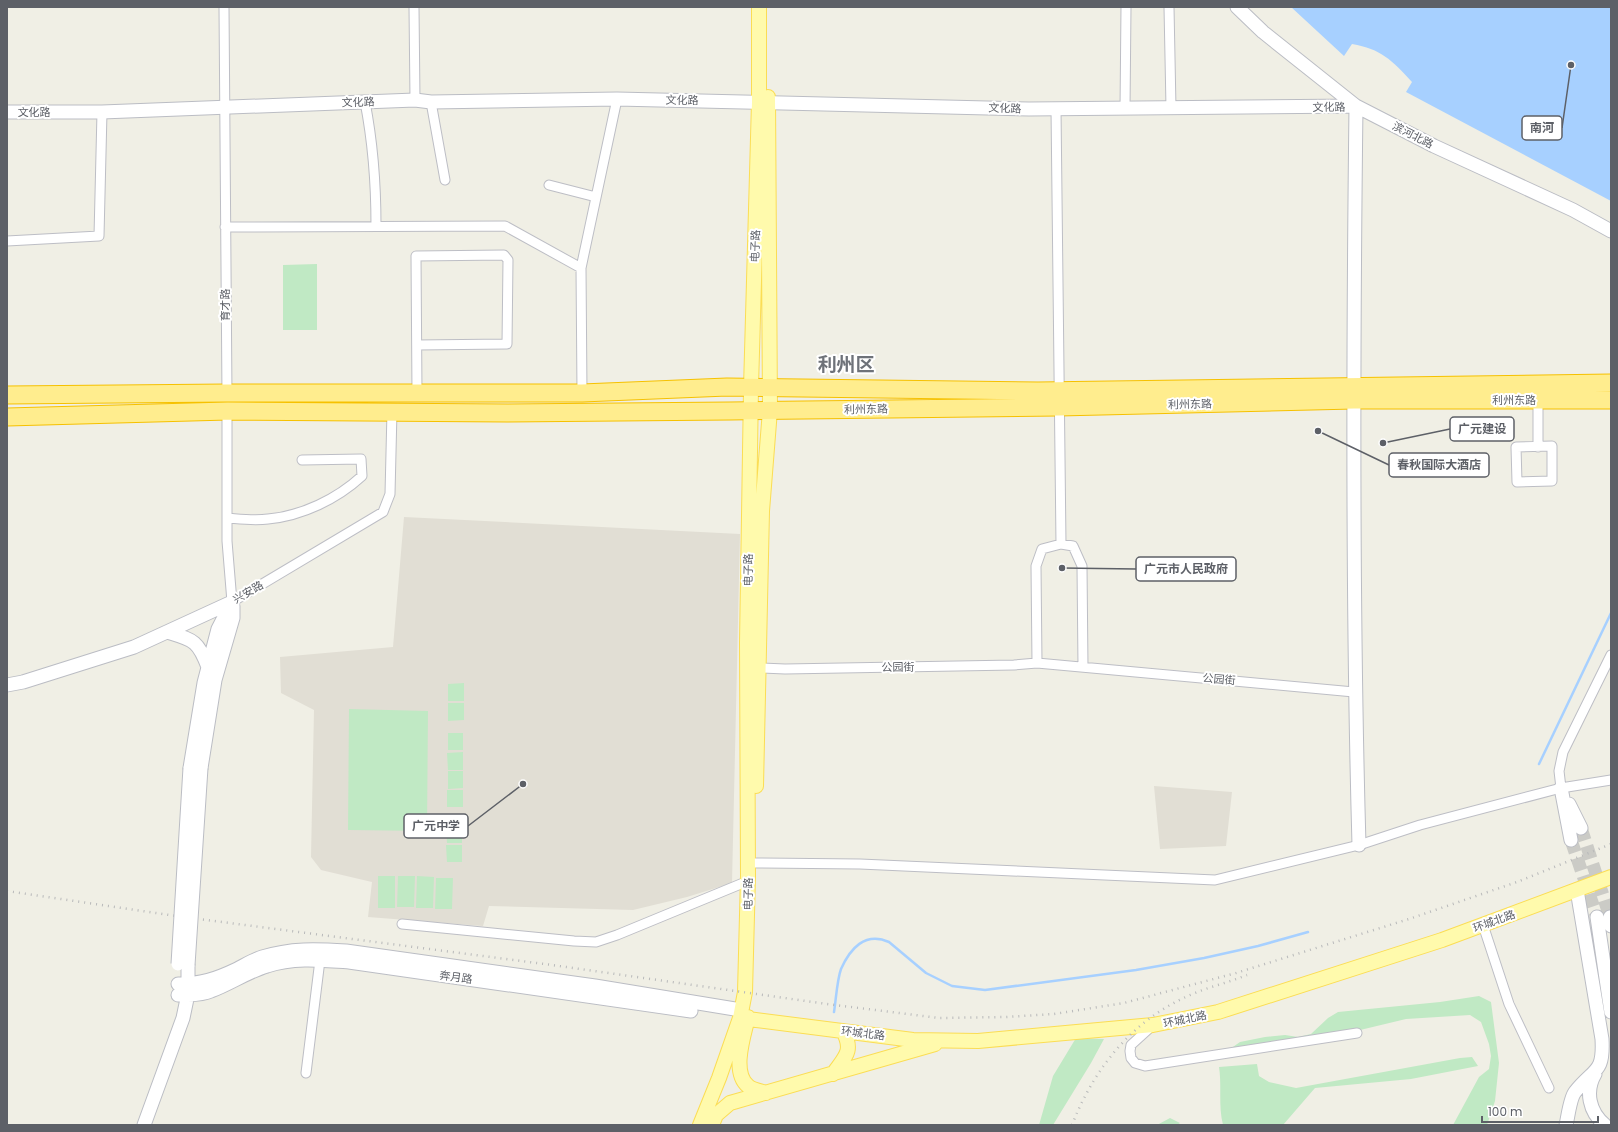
<svg xmlns="http://www.w3.org/2000/svg" width="1618" height="1132" font-family="Poppins,'Noto Sans SC',sans-serif">
  <rect width="100%" height="100%" fill="#f0efe5"/>
  <path fill="#e1ded4" d="M404 517 740 534 732 883 687 897 633 910 489 906 483 926 368 917 372 882 321 870 311 857 314 710 281 693 280 657 393 647Z
    M1154 786 1232 792 1226 846 1160 849Z"/>
  <path fill="#c0e9c4" d="M317 264V330H283V265Z
    M464 683V701H448V684Z
    M448 703H464V720L448 721Z
    M349 709 428 711 427 831 348 830Z
    M448 733H463V750H448Z
    M463 752V770H448L447 753Z
    M448 771H463V788L448 789Z
    M447 790H463V807H447Z
    M446 826H462V843H447Z
    M446 845H462V862H447Z
    M378 876H395V908H378Z
    M398 876H415L414 907H397Z
    M417 876 434 877 433 908H416Z
    M436 878H453L452 909H435Z
    M1479 996 1491 1002 1499 1063 1495 1101 1487 1125H1453L1479 1077 1489 1069 1491 1056 1489 1044 1481 1022 1470 1015 1406 1019 1356 1031 1230 1049 1240 1042 1265 1037 1285 1035 1298 1037 1311 1034 1328 1018 1338 1012 1440 1002Z
    M1076 1038 1104 1039 1091 1063 1053 1125H1039L1053 1076Z
    M1472 1057 1478 1066 1411 1079 1315 1088 1283 1125H1223C1218 1106 1222 1086 1219 1067L1257 1064 1259 1076 1269 1082 1296 1088 1460 1058Z
    M1170 1118 1180 1123 1177 1125H1157Z"/>
  <path fill="#a7d0ff" d="M1291 7H1611V201L1406 92 1412 82C1392 60 1381 49 1352 44L1344 56Z"/>
  <g fill="none" stroke-linecap="round" stroke-linejoin="round">
    <path stroke="#a7d0ff" stroke-width="2.5" d="M1539 764 1611 613
      M834 1012C836 1000 837 980 841 969 850 949 865 931 889 942L926 973 952 986 985 990 1136 970 1204 958 1258 946 1308 932"/>
    <path stroke="#cbcbc6" stroke-width="13" stroke-dasharray="13 6" stroke-linecap="butt" d="M1581 828 1610 917
      M1571 840 1597 917"/>
    <g stroke="#bdbec5" stroke-width="11">
      <path id="street" d="M224 7 227 396
        M414 7 415 100
        M1169 7 1171 108
        M365 102C373 143 376 184 376 226
        M431 102 445 180
        M1056 109 1061 544
        M1125 109 1126 7
        M549 185 596 197
        M225 227 505 226 581 268
        M7 241 99 236 102 112
        M417 345 507 344 508 260 504 255 416 256 417 393
        M582 393 581 268 617 99
        M227 408V541L232 602 383 512 390 494 392 411
        M1552 446V481L1517 482 1516 447Z
        M1538 447V400
        M227 518C240 519 254 521 268 519 302 516 337 499 362 476L361 459 302 460
        M1083 667 1082 566 1073 546 1061 544 1042 549 1036 566 1037 663 1354 692
        M759 668 785 669 1014 665 1037 663
        M1561 788 1559 771 1563 752 1611 655
        M755 863 860 864 1215 880 1359 845 1420 825 1561 788 1611 780
        M402 924 574 941 596 942 617 935 748 881
        M1483 925 1509 1004 1549 1088
        M1153 1025 1131 1045 1130 1051 1131 1058 1135 1063 1145 1066 1357 1033
        M306 1073 320 960"/>
    </g>
    <g stroke="#bbbdc4" stroke-width="15">
      <path id="secondary" d="M1237 7 1263 32 1356 106 1434 146 1573 210 1611 231
        M7 112H102L415 100 431 102 617 99 1029 109 1356 106C1353 353 1352 599 1359 845
        M167 632C193 640 198 640 208 667
        M7 685 23 682 134 647 232 602
        M190 768 204 683 218 629 232 602
        M201 768 215 680 233 618V606
        M1561 788 1571 840
        M1569 804 1581 828
        M1597 917 1611 1012
        M1610 917 1611 926
        M178 984C201 984 216 979 237 969 245 965 253 960 262 957 291 948 316 949 346 951L595 986 741 1010
        M178 995C189 994 200 996 211 991 230 984 247 972 267 966 293 957 322 960 349 962L691 1011
        M1595 1074C1585 1091 1589 1112 1605 1125
        M144 1125 183 1018 188 994V965
        M1566 1125C1568 1117 1570 1098 1575 1092 1594 1068 1604 1074 1602 1039L1577 890"/>
    </g>
    <g stroke="#fbdd54" stroke-width="16">
      <path id="primary" d="M756 786 762 511 770 410 768 97
        M748 1017C744 1035 731 1072 748 1086 752 1090 761 1091 766 1093
        M740 1018 913 1040 978 1041 1153 1025 1218 1012 1442 940 1611 877
        M833 1074C845 1057 854 1051 843 1031
        M700 1125 719 1078 740 1018 745 992 748 876 747 643 751 388 759 102V7
        M712 1125 716 1115 730 1103 935 1044"/>
    </g>
    <g stroke="#f6c100" stroke-width="19">
      <path id="highway" d="M7 395 226 393H582L727 387 1038 391 1611 383
        M7 417 228 411 507 413 730 411 1059 407 1354 400H1611"/>
    </g>
    <use href="#street" stroke="#fff" stroke-width="9"/>
    <use href="#secondary" stroke="#fff" stroke-width="13"/>
    <use href="#primary" stroke="#fffaac" stroke-width="14"/>
    <use href="#highway" stroke="#ffed8e" stroke-width="17"/>
    <path stroke="#b8b9ba" stroke-width="2.5" stroke-dasharray="1 5" stroke-linecap="butt" d="M7 891 176 916 552 965 827 1004 939 1018 1006 1017 1054 1014 1124 1003 1236 973 1409 919 1517 882 1611 844
      M1072 1125C1095 1066 1135 1017 1195 993 1212 986 1230 982 1247 975"/>
    <g stroke="#bbbdc4" stroke-width="15" stroke-linecap="butt">
      <path id="secondary-bridge" d="M178 964 190 768
        M188 965 201 768"/>
    </g>
    <use href="#secondary-bridge" stroke="#fff" stroke-width="13"/>
  </g>
  <g text-anchor="middle" dominant-baseline="central" stroke-width="4" stroke-linejoin="round" paint-order="stroke">
    <g font-size="11" fill="#5d6067" stroke="#fff">
      <text transform="translate(682 100) rotate(1)">文化路</text>
      <text transform="translate(358 102) rotate(-2)">文化路</text>
      <text transform="translate(1329 107) rotate(-1)">文化路</text>
      <text transform="translate(1005 108) rotate(2)">文化路</text>
      <text x="34" y="112">文化路</text>
      <text transform="translate(1413 135) rotate(27)">滨河北路</text>
      <text transform="translate(755 246) rotate(-88)">电子路</text>
      <text transform="translate(225 305) rotate(-90)">育才路</text>
      <text x="1514" y="400">利州东路</text>
      <text transform="translate(1190 404) rotate(-1)">利州东路</text>
      <text transform="translate(866 409) rotate(-1)">利州东路</text>
      <text transform="translate(748 570) rotate(-89)">电子路</text>
      <text transform="translate(248 592) rotate(-30)">兴安路</text>
      <text transform="translate(898 667) rotate(-1)">公园街</text>
      <text transform="translate(1219 679) rotate(5)">公园街</text>
      <text transform="translate(748 894) rotate(-89)">电子路</text>
      <text transform="translate(1494 921) rotate(-20)">环城北路</text>
      <text transform="translate(456 977) rotate(8)">奔月路</text>
      <text transform="translate(1185 1019) rotate(-12)">环城北路</text>
      <text transform="translate(863 1033) rotate(7)">环城北路</text>
    </g>
    <g font-size="19" font-weight="bold" fill="#6e7279" stroke="#fff">
      <text x="846" y="364">利州区</text>
    </g>
  </g>
  <path fill="none" stroke="#5d6067" stroke-width="1.5" d="M1571 65L1562 128M1383 443L1450 429M1318 431L1389 465M1062 568L1136 569M523 784L468 826"/>
  <g fill="#5d6067" stroke="#fff" stroke-width="1.5">
    <circle cx="1571" cy="65" r="4"/>
    <circle cx="1383" cy="443" r="4"/>
    <circle cx="1318" cy="431" r="4"/>
    <circle cx="1062" cy="568" r="4"/>
    <circle cx="523" cy="784" r="4"/>
  </g>
  <g fill="#fff" stroke="#5d6067" stroke-width="1.5">
    <rect x="1522" y="116" width="40" height="24" rx="4"/>
    <rect x="1450" y="417" width="64" height="24" rx="4"/>
    <rect x="1389" y="453" width="100" height="24" rx="4"/>
    <rect x="1136" y="557" width="100" height="24" rx="4"/>
    <rect x="404" y="814" width="64" height="24" rx="4"/>
  </g>
  <g font-size="12" text-anchor="middle" font-weight="bold" fill="#5d6067">
    <text x="1542" y="132">南河</text>
    <text x="1482" y="433">广元建设</text>
    <text x="1439" y="469">春秋国际大酒店</text>
    <text x="1186" y="573">广元市人民政府</text>
    <text x="436" y="830">广元中学</text>
  </g>
  <rect width="1618" height="1132" fill="none" stroke="#5d6067" stroke-width="16"/>
  <path d="M1482 1116v6h116v-6" fill="none" stroke="#5d6067" stroke-width="2"/>
  <text x="1488" y="1116" font-size="12" fill="#5d6067" stroke="#ffffff" stroke-width="3" paint-order="stroke">100 m</text>
</svg>
